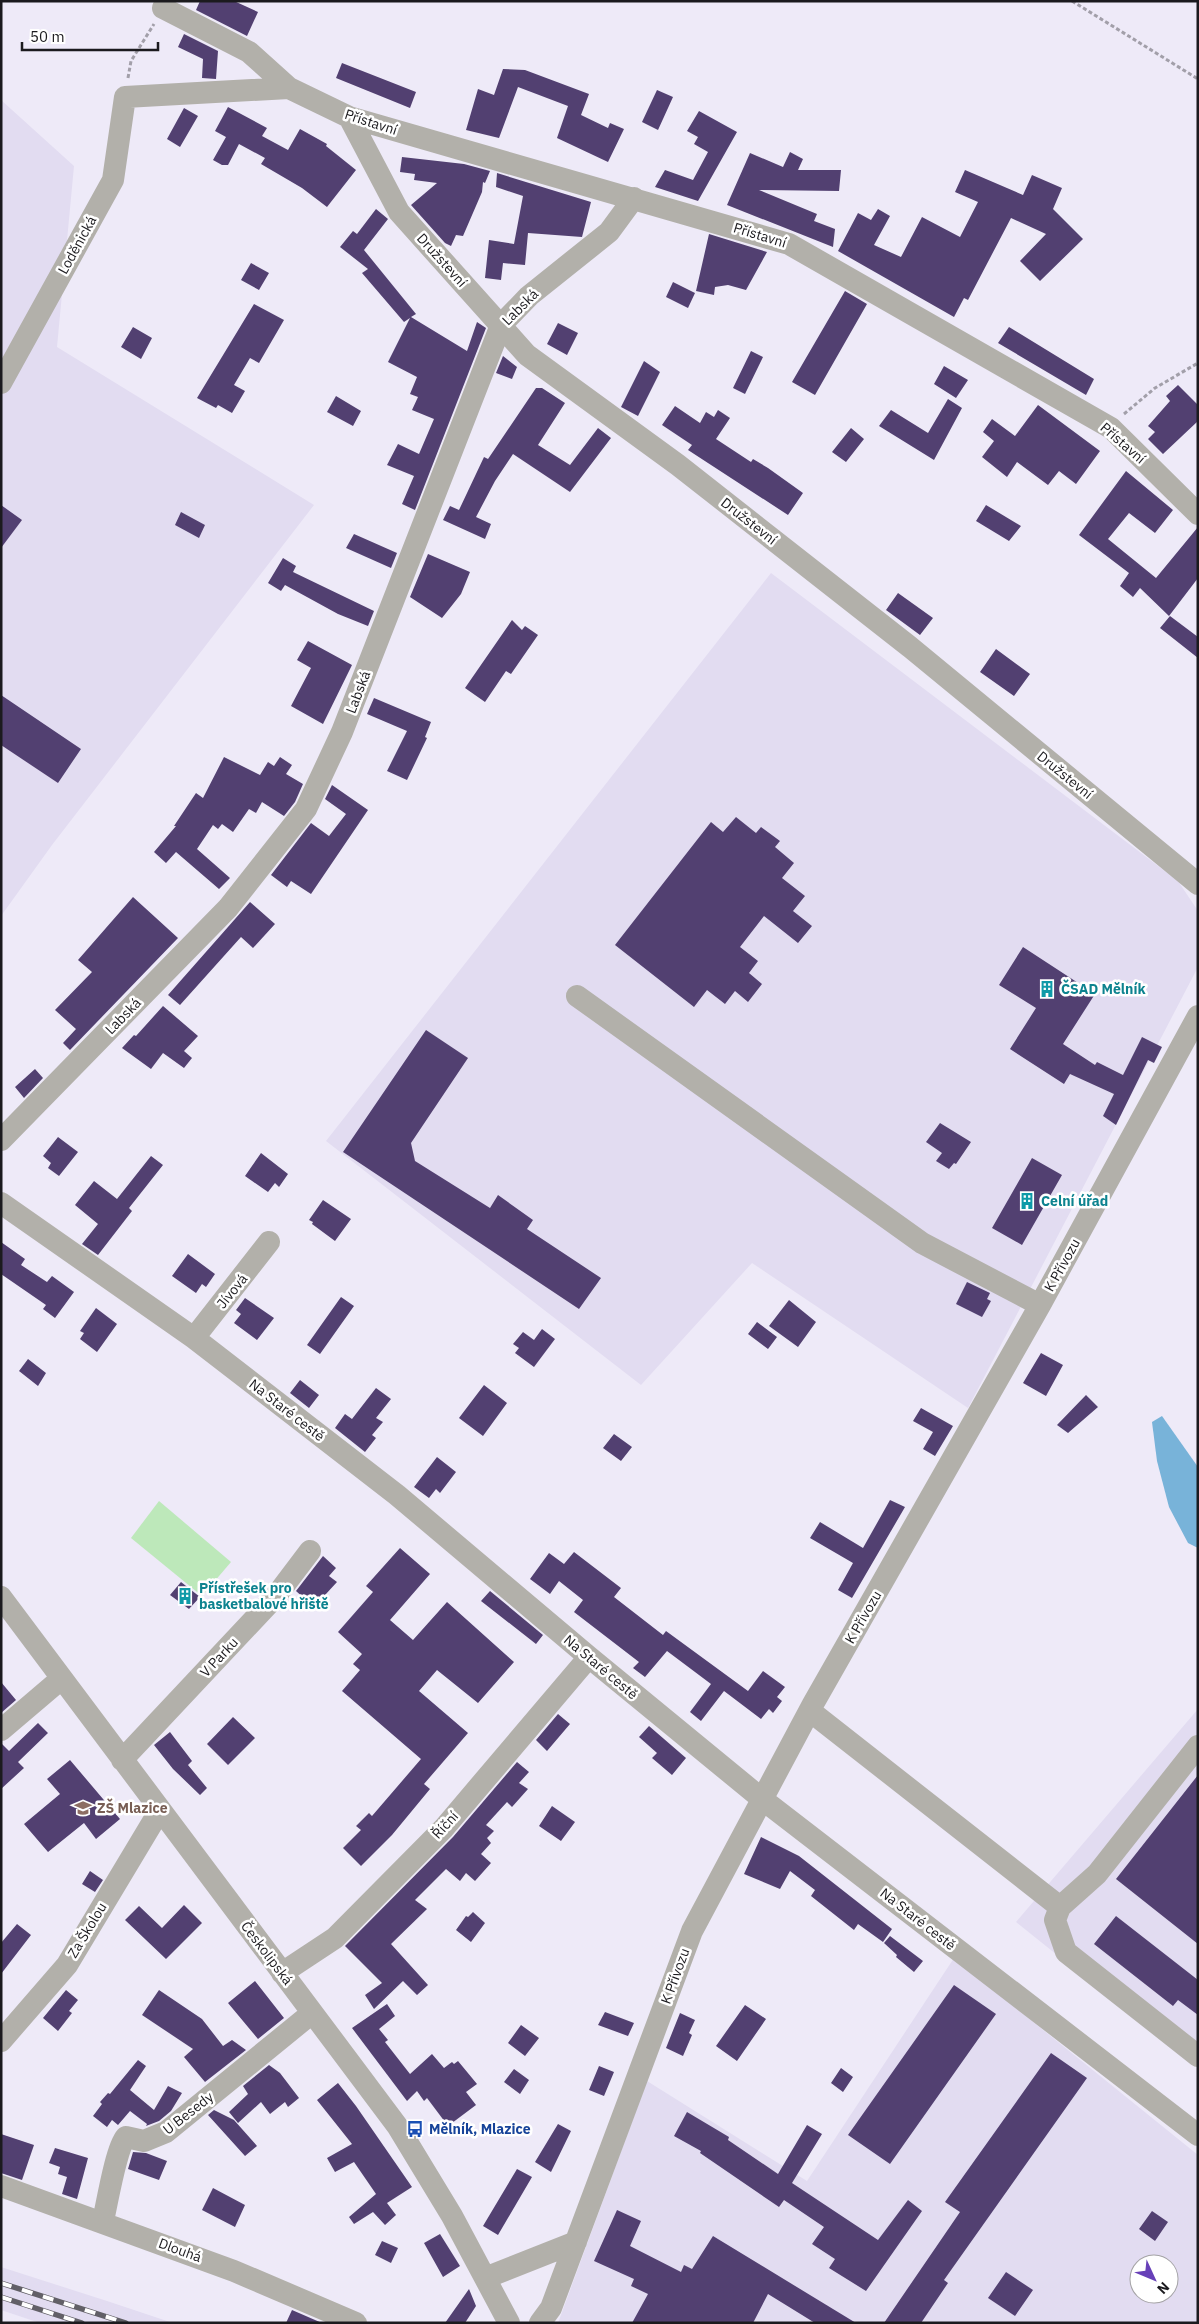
<svg xmlns="http://www.w3.org/2000/svg" width="1199" height="2324" font-family="'IBM Plex Sans',sans-serif">
  <rect width="100%" height="100%" fill="#eeeaf8"/>
  <path fill="#e2dcf1" fill-rule="evenodd" d="M1 100 74 166 57 347 314 505 52 845 1 916Z
    M771 573 1178 881 1198 911V967L968 1408 752 1263 641 1385 326 1141Z
    M1198 1709V2068L1016 1922Z
    M954 1958 1198 2155V2323H558L647 2081 807 2181ZM1139 2264H1169V2294H1139Z
    M1 2267 107 2301 173 2323H40L1 2310Z"/>
  <path fill="#bde8ba" d="M159 1501 231 1562 202 1596 131 1538Z"/>
  <path fill="#78b3d9" d="M1162 1416 1198 1467V1548L1188 1543 1169 1507 1157 1461 1152 1422Z"/>
  <path fill="#524071" d="M200 1H234L258 12 247 36 196 10Z
    M184 34 218 51 216 79 202 78 203 59 178 47Z
    M342 63 416 92 410 108 336 78Z
    M503 69 525 70 589 94 581 115 608 128 610 123 624 129 608 162 557 138 568 106 518 87 499 138 466 130 478 89 494 95Z
    M657 90 673 97 658 130 642 122Z
    M228 107 267 128 262 136 288 150 300 129 327 144 326 146 356 170 327 207 302 188 261 164 265 158 239 144 228 165H222L213 160 226 137 215 131Z
    M184 108 198 116 180 147 167 139Z
    M699 111 737 132 698 201 655 187 665 170 693 180 708 152 694 144 698 137 687 131Z
    M790 152 803 159 798 170H841L839 191 759 190 817 214 814 221 835 229 833 247 727 205 750 153 783 167Z
    M402 157 464 164 490 171 485 183 483 182 482 192 463 236 456 235 451 246 445 243 411 205 437 183 414 180 415 174 400 172Z
    M965 170 1023 195 1032 175 1062 188 1053 209 1083 239 1040 281 1020 261 1046 234 1011 218 968 300 964 298 954 317 838 251 858 213 871 220 878 209 890 216 874 245 901 257 922 217 960 237 978 202 955 192Z
    M497 173 591 202 582 237 528 233 525 265 503 263 501 280 485 278 489 240 514 244 523 196 496 187Z
    M376 209 388 219 364 250 416 314 411 317 467 351 477 322 486 328 415 510 402 504 414 476 387 465 398 444 419 454 434 419 412 410 418 397 410 394 417 377 388 362 410 318 404 322 362 273 368 269 340 247 353 231 357 234Z
    M709 234 767 252 746 290 728 285 715 287 714 295 696 291Z
    M251 263 269 273 259 290 241 280Z
    M673 282 695 293 688 308 666 297Z
    M845 291 867 304 815 395 792 382Z
    M254 304 284 320 259 363 250 358 234 385 245 391 232 413 218 405 216 408 197 398Z
    M558 323 578 333 567 355 547 344Z
    M133 327 152 338 141 359 121 347Z
    M1009 327 1094 379 1086 395 998 343Z
    M751 351 763 357 745 394 733 388Z
    M503 356 517 367 512 379 496 373Z
    M644 361 660 372 638 416 621 407Z
    M944 366 968 380 956 398 934 384Z
    M1178 385 1198 405V421L1163 454 1148 439 1155 432 1148 426 1170 401 1166 396Z
    M536 388H542L565 403 538 445 570 465 598 428 611 438 570 492 513 454 495 481 476 517 491 524 485 539 443 520 450 506 459 510 484 457 488 459Z
    M336 396 361 411 353 426 327 412Z
    M948 399 962 408 934 460 879 426 891 410 928 433Z
    M1038 405 1100 451 1076 484 1059 471 1048 485 1017 462 1007 477 982 457 994 441 983 432 992 419 1015 436Z
    M675 406 700 423 706 412 714 417 718 410 730 418 716 439 751 462 753 459 768 468 803 493 788 515 688 450 692 445 662 425Z
    M851 428 864 439 846 462 832 452Z
    M1126 471 1173 510 1155 533 1129 513 1108 539 1156 578 1198 527V578L1169 616 1140 588 1133 597 1120 586 1129 573 1079 535Z
    M1 505 22 520 1 548Z
    M986 505 1021 526 1009 541 976 521Z
    M181 512 205 525 199 538 175 525Z
    M354 534 397 553 391 568 346 548Z
    M428 554 470 572 461 594 442 618 410 597Z
    M283 558 296 566 293 572 374 611 368 626 338 614 285 585 281 591 268 583Z
    M898 593 933 618 920 635 886 610Z
    M1170 616 1198 637V658L1160 628Z
    M512 620 522 630 525 626 538 635 511 674 506 671 485 702 465 688Z
    M308 641 352 665 323 724 291 706 311 668 297 660Z
    M996 649 1030 674 1014 696 980 672Z
    M1 695 81 749 58 783 1 745Z
    M374 698 431 722 425 737 427 738 407 780 387 771 407 731 367 714Z
    M224 757 260 775 268 762 274 766 280 757 292 765 286 774 303 784 295 802 284 816 262 802 256 813 249 809 233 832 222 824 218 829 213 825 197 849 230 878 219 889 176 852 166 863 154 852 176 826H174L196 793 203 798Z
    M332 785 368 810 311 894 291 881 287 887 271 875 311 823 329 836 346 814 325 799Z
    M736 817 756 833 761 827 780 841 775 847 794 863 782 878 805 896 793 911 812 926 798 943 764 916 740 947 758 961 749 973 762 984 748 1002 735 991 725 1004 707 990 694 1007 615 945 711 822 723 832Z
    M133 897 178 938 70 1050 63 1043 76 1029 55 1010 92 972 78 960Z
    M250 902 275 924 253 948 241 937 180 1005 168 995Z
    M1023 947 1095 994 1063 1044 1095 1065 1097 1062 1123 1075 1142 1037 1162 1047 1154 1063 1148 1060 1116 1125 1103 1116 1114 1094 1070 1074 1064 1084 1010 1049 1036 1008 999 985Z
    M163 1006 198 1036 184 1051 192 1058 184 1068 163 1053 151 1069 122 1048 134 1035 136 1036Z
    M426 1030 468 1058 411 1143 415 1161 490 1208 498 1195 533 1220 527 1229 601 1278 579 1309 343 1152Z
    M35 1069 43 1078 24 1098 15 1087Z
    M940 1123 971 1142 956 1164 954 1163 949 1169 936 1161 942 1153 926 1142Z
    M58 1137 78 1152 59 1176 48 1168 51 1163 43 1156Z
    M261 1153 288 1174 279 1187 275 1183 268 1192 245 1176Z
    M151 1156 163 1165 129 1208 132 1211 98 1255 82 1244 98 1224 75 1205 94 1181 117 1199Z
    M1032 1158 1062 1175 1022 1245 992 1228Z
    M323 1200 351 1219 335 1241 312 1224 313 1222 309 1220Z
    M1 1242 25 1259 21 1265 47 1282 52 1276 74 1292 55 1318 43 1309 46 1305 1 1274Z
    M188 1254 215 1274 206 1287 202 1284 196 1293 172 1276Z
    M967 1282 990 1293 987 1299 991 1301 982 1317 956 1304Z
    M341 1297 354 1306 320 1354 307 1345Z
    M245 1298 274 1318 257 1340 234 1323 241 1314 236 1310Z
    M789 1300 816 1322 798 1347 769 1326Z
    M96 1308 117 1324 97 1352 80 1339 84 1333 80 1331Z
    M757 1322 777 1337 768 1349 748 1334Z
    M542 1329 555 1339 534 1367 515 1353 519 1348 513 1344 523 1332 534 1340Z
    M1041 1353 1063 1365 1046 1396 1023 1383Z
    M28 1359 46 1373 38 1386 19 1371Z
    M300 1380 319 1395 309 1408 290 1393Z
    M484 1385 507 1403 483 1436 459 1418Z
    M376 1388 391 1399 376 1418 383 1422 372 1435 376 1438 365 1452 335 1428 345 1414 352 1419Z
    M1086 1395 1098 1407 1068 1433 1057 1425Z
    M921 1408 953 1426 935 1456 923 1449 933 1432 913 1421Z
    M614 1434 632 1447 621 1461 603 1448Z
    M437 1457 456 1472 440 1493 436 1489 429 1498 414 1487Z
    M890 1500 905 1507 852 1598 838 1590 853 1563 810 1538 820 1522 863 1548Z
    M400 1548 430 1574 390 1620 413 1640 447 1602 514 1662 478 1703 437 1670 419 1691 468 1733 424 1784 430 1789 392 1835 361 1866 343 1848 361 1830 356 1826 369 1813 372 1816 421 1759 342 1691 360 1670 353 1664 362 1654 338 1632 373 1592 366 1586Z
    M574 1552 621 1588 614 1597 663 1635 666 1631 748 1691 763 1671 785 1687 777 1697 782 1701 773 1713 769 1709 761 1719 724 1691 701 1721 690 1712 711 1684 667 1651 645 1677 633 1668 639 1662 574 1612 583 1600 559 1581 550 1594 530 1579 549 1553 564 1564Z
    M323 1556 336 1568 329 1576 337 1582 314 1607 296 1591Z
    M181 1582 200 1597 189 1609 170 1595Z
    M490 1591 543 1635 536 1644 481 1601Z
    M1 1682 16 1700 1 1713Z
    M558 1714 570 1724 547 1751 536 1740Z
    M233 1717 255 1738 228 1765 207 1744Z
    M38 1723 48 1733 18 1762 24 1768 1 1789V1743L9 1751Z
    M649 1726 686 1758 672 1775 652 1758 657 1753 639 1737Z
    M170 1732 192 1761 188 1765 207 1788 200 1795 173 1769 154 1745Z
    M70 1760 120 1819 96 1839 84 1823 48 1852 24 1824 60 1794 47 1779Z
    M517 1762 529 1772 519 1783 528 1789 512 1807 507 1802 486 1825 494 1831 487 1838 491 1843 481 1854 491 1863 475 1881 466 1873 460 1881 446 1869 415 1900 427 1909 391 1944 428 1985 417 1995 403 1981 374 2009 365 1995 382 1983 345 1946 453 1837Z
    M1198 1775V1944L1116 1879Z
    M552 1806 575 1822 561 1841 539 1826Z
    M761 1837 799 1856 892 1929 883 1942 858 1924 854 1930 811 1896 815 1890 790 1871 780 1889 744 1874Z
    M90 1871 103 1880 95 1892 82 1884Z
    M184 1905 202 1923 166 1959 125 1920 139 1906 162 1928Z
    M473 1912 485 1923 471 1942 456 1930 466 1916 468 1917Z
    M1116 1916 1198 1980V2015L1178 2000 1173 2006 1094 1944Z
    M17 1924 31 1935 1 1974V1943Z
    M890 1936 923 1961 914 1972 896 1957 897 1955 884 1943Z
    M255 1981 284 2018 258 2039 228 2003Z
    M954 1985 996 2014 890 2164 848 2135Z
    M66 1990 78 2000 69 2011 72 2013 58 2031 43 2018Z
    M159 1990 202 2019 223 2046 232 2040 246 2050 205 2082 184 2057 193 2049 142 2015Z
    M387 2004 395 2016 379 2029 388 2040 385 2042 410 2074 432 2054 444 2068 452 2062 454 2064 458 2061 477 2084 466 2092 476 2105 448 2126 427 2098 424 2101 417 2091 407 2101 352 2028Z
    M745 2005 766 2019 737 2061 716 2046Z
    M605 2012 634 2023 628 2036 598 2025Z
    M680 2013 695 2020 689 2033 692 2035 683 2056 666 2048Z
    M521 2025 539 2038 525 2056 508 2043Z
    M1051 2053 1087 2078 944 2280 948 2283 921 2323H884L960 2212 945 2202Z
    M138 2060 146 2066 130 2090 154 2110 168 2086 182 2093 171 2111 159 2121 146 2126 147 2124 130 2111 118 2125 112 2120 107 2127 93 2116 102 2104 100 2102 108 2093 110 2094Z
    M269 2065 280 2073 299 2098 288 2107 285 2102 270 2114 261 2102 238 2123 229 2112 248 2094 243 2086Z
    M599 2066 614 2072 604 2096 589 2090Z
    M841 2068 853 2077 843 2092 831 2083Z
    M514 2069 529 2080 520 2094 504 2082Z
    M338 2083 356 2106 412 2187 387 2203 396 2215 385 2225 373 2212 354 2224 349 2217 376 2194 354 2162 335 2172 327 2158 352 2144 317 2100Z
    M214 2110 234 2120 257 2146 245 2156 208 2115Z
    M687 2112 729 2137 728 2140 778 2174 807 2125 822 2134 792 2183 878 2240 908 2200 922 2211 866 2291 829 2268 835 2259 812 2244 824 2227 784 2200 779 2207 700 2153 701 2151 674 2136Z
    M558 2124 571 2131 551 2172 535 2162Z
    M1 2134 34 2145 22 2180 1 2173Z
    M55 2148 88 2158 77 2199 62 2194 67 2177 58 2174 60 2167 49 2163Z
    M133 2152 146 2153 167 2161 159 2180 128 2169Z
    M517 2169 532 2177 498 2235 483 2226Z
    M213 2188 245 2205 235 2227 202 2210Z
    M617 2210 641 2221 630 2246 681 2272 684 2265 692 2269 713 2236 856 2323H815L768 2294 753 2323H632L648 2294 631 2286 634 2279 594 2261Z
    M1152 2211 1168 2222 1155 2241 1139 2229Z
    M440 2234 460 2266 443 2277 424 2243Z
    M382 2241 398 2248 391 2263 375 2255Z
    M1006 2272 1033 2290 1015 2316 988 2298Z
    M469 2289 476 2306 465 2323H445Z
    M292 2310 322 2323H286Z"/>
  <g fill="none" stroke-linecap="round" stroke-linejoin="round">
    <path stroke="#a29fa9" stroke-width="3" stroke-dasharray="4 2.5" stroke-linecap="butt" d="M1072 1 1198 79
      M128 78 131 61 154 24
      M1124 414 1155 388 1198 363"/>
    <path stroke="#b2b0aa" stroke-width="22" d="M163 8 249 52 289 88
      M349 117 399 212 527 355 678 465 910 647 1198 884
      M1 383 113 180 125 97 289 88 349 117 789 244 1111 428 1198 514
      M577 996 922 1243 1040 1305
      M1 1140 228 908 306 809 342 732 501 325 529 296 609 232 634 198
      M1 1203 194 1338 397 1495 589 1657 762 1799 1198 2135
      M194 1338 269 1242
      M1 1597 398 2127 452 2216 509 2323
      M810 1711 1060 1907
      M1 1730 61 1679
      M1198 1746 1097 1874 1060 1907 1055 1920 1066 1952 1198 2056
      M122 1760 276 1596 310 1551
      M282 1973 335 1938 444 1828 589 1657
      M1 2041 67 1965 160 1810
      M1 2186 234 2271 356 2323
      M103 2221C107 2204 116 2148 126 2137L144 2141 166 2132 312 2013
      M485 2278 576 2242
      M540 2323 551 2308 692 1931 813 1704 1040 1305 1198 1016"/>
    <g stroke="#626067" stroke-width="5.5">
      <path id="rail" d="M1 2283 126 2323
        M1 2297 82 2323"/>
    </g>
    <use href="#rail" stroke="#fff" stroke-width="4" stroke-dasharray="11" stroke-linecap="butt"/>
  </g>
  <defs>
    <g id="building-bare" transform="scale(1.35)"><path d="M-4-6H4V6H1V3H-1V6H-4ZM-2.5-4.3h1.7v1.8h-1.7ZM.8-4.3h1.7v1.8H.8ZM-2.5-1h1.7V.8h-1.7ZM.8-1h1.7V.8H.8Z" fill="#0f9aa8" stroke="#fff" stroke-width="2.5" paint-order="stroke"/></g>
    <g id="school-bare" transform="scale(1.35)"><path d="M0-5L7-2L0 1L-7-2ZM-4 1L0 2.5L4 1V4Q0 6-4 4Z" fill="#8d6e63" stroke="#fff" stroke-width="2.5" paint-order="stroke"/></g>
    <g id="bus-bare" transform="scale(1.35)"><path d="M-5-6H5V4H4V6H2V4H-2V6H-4V4H-5ZM-3.5-4V0h7V-4ZM-3.5 1.2v1.5H-2V1.2ZM2 1.2v1.5H3.5V1.2Z" fill="#1a4fb4" stroke="#fff" stroke-width="2.5" paint-order="stroke"/></g>
  </defs>
  <g fill-rule="evenodd">
    <use href="#building-bare" x="1047" y="989"/>
    <use href="#building-bare" x="1027" y="1201"/>
    <use href="#building-bare" x="185" y="1596"/>
    <use href="#school-bare" x="83" y="1808"/>
    <use href="#bus-bare" x="415" y="2129"/>
  </g>
  <g text-anchor="middle" dominant-baseline="central" stroke-width="5" stroke-linejoin="round" paint-order="stroke">
    <g font-size="14" fill="#1b1a1e" stroke="#fff">
      <text transform="translate(371 122) rotate(18)">Přístavní</text>
      <text transform="translate(760 235) rotate(17)">Přístavní</text>
      <text transform="translate(77 245) rotate(-61)">Loděnická</text>
      <text transform="translate(442 260) rotate(48)">Družstevní</text>
      <text transform="translate(520 307) rotate(-45)">Labská</text>
      <text transform="translate(1123 443) rotate(41)">Přístavní</text>
      <text transform="translate(749 521) rotate(38)">Družstevní</text>
      <text transform="translate(358 692) rotate(-69)">Labská</text>
      <text transform="translate(1065 775) rotate(39)">Družstevní</text>
      <text transform="translate(123 1016) rotate(-46)">Labská</text>
      <text transform="translate(1062 1265) rotate(-61)">K Přívozu</text>
      <text transform="translate(232 1291) rotate(-51)">Jívová</text>
      <text transform="translate(287 1410) rotate(38)">Na Staré cestě</text>
      <text transform="translate(863 1617) rotate(-60)">K Přívozu</text>
      <text transform="translate(219 1657) rotate(-47)">V Parku</text>
      <text transform="translate(601 1667) rotate(40)">Na Staré cestě</text>
      <text transform="translate(445 1825) rotate(-48)">Říční</text>
      <text transform="translate(918 1919) rotate(38)">Na Staré cestě</text>
      <text transform="translate(87 1930) rotate(-59)">Za Školou</text>
      <text transform="translate(267 1953) rotate(53)">Českolipská</text>
      <text transform="translate(675 1976) rotate(-70)">K Přívozu</text>
      <text transform="translate(188 2113) rotate(-38)">U Besedy</text>
      <text transform="translate(180 2250) rotate(20)">Dlouhá</text>
    </g>
    <g font-size="14" font-weight="bold" fill="#0d838f" stroke="#fff" text-anchor="start">
      <text x="1061" y="989">ČSAD Mělník</text>
      <text x="1041" y="1201">Celní úřad</text>
      <text x="199" y="1588">Přístřešek pro<tspan x="199" dy="16">basketbalové hřiště</tspan></text>
    </g>
    <g font-size="14" font-weight="bold" fill="#785e54" stroke="#fff" text-anchor="start">
      <text x="97" y="1808">ZŠ Mlazice</text>
    </g>
    <g font-size="14" font-weight="bold" fill="#164399" stroke="#fff" text-anchor="start">
      <text x="429" y="2129">Mělník, Mlazice</text>
    </g>
  </g>
  <rect width="1199" height="2324" fill="none" stroke="#1b1a1e" stroke-width="5"/>
  <g transform="translate(1154 2279) rotate(134)"><circle r="24" fill="#ffffff" stroke="#a4a3a5"/>
  <path d="M0-4L9 19L0 12L-9 19Z" fill="#6740b8"/>
  <text y="-8" font-size="14" font-weight="bold" text-anchor="middle" fill="#1b1a1e">N</text>
  </g>
  <path d="M22 42v8h136v-8" fill="none" stroke="#1b1a1e" stroke-width="2.5"/>
  <text x="30" y="42" font-size="15" fill="#1b1a1e" stroke="#ffffff" stroke-width="4" paint-order="stroke">50 m</text>
</svg>
